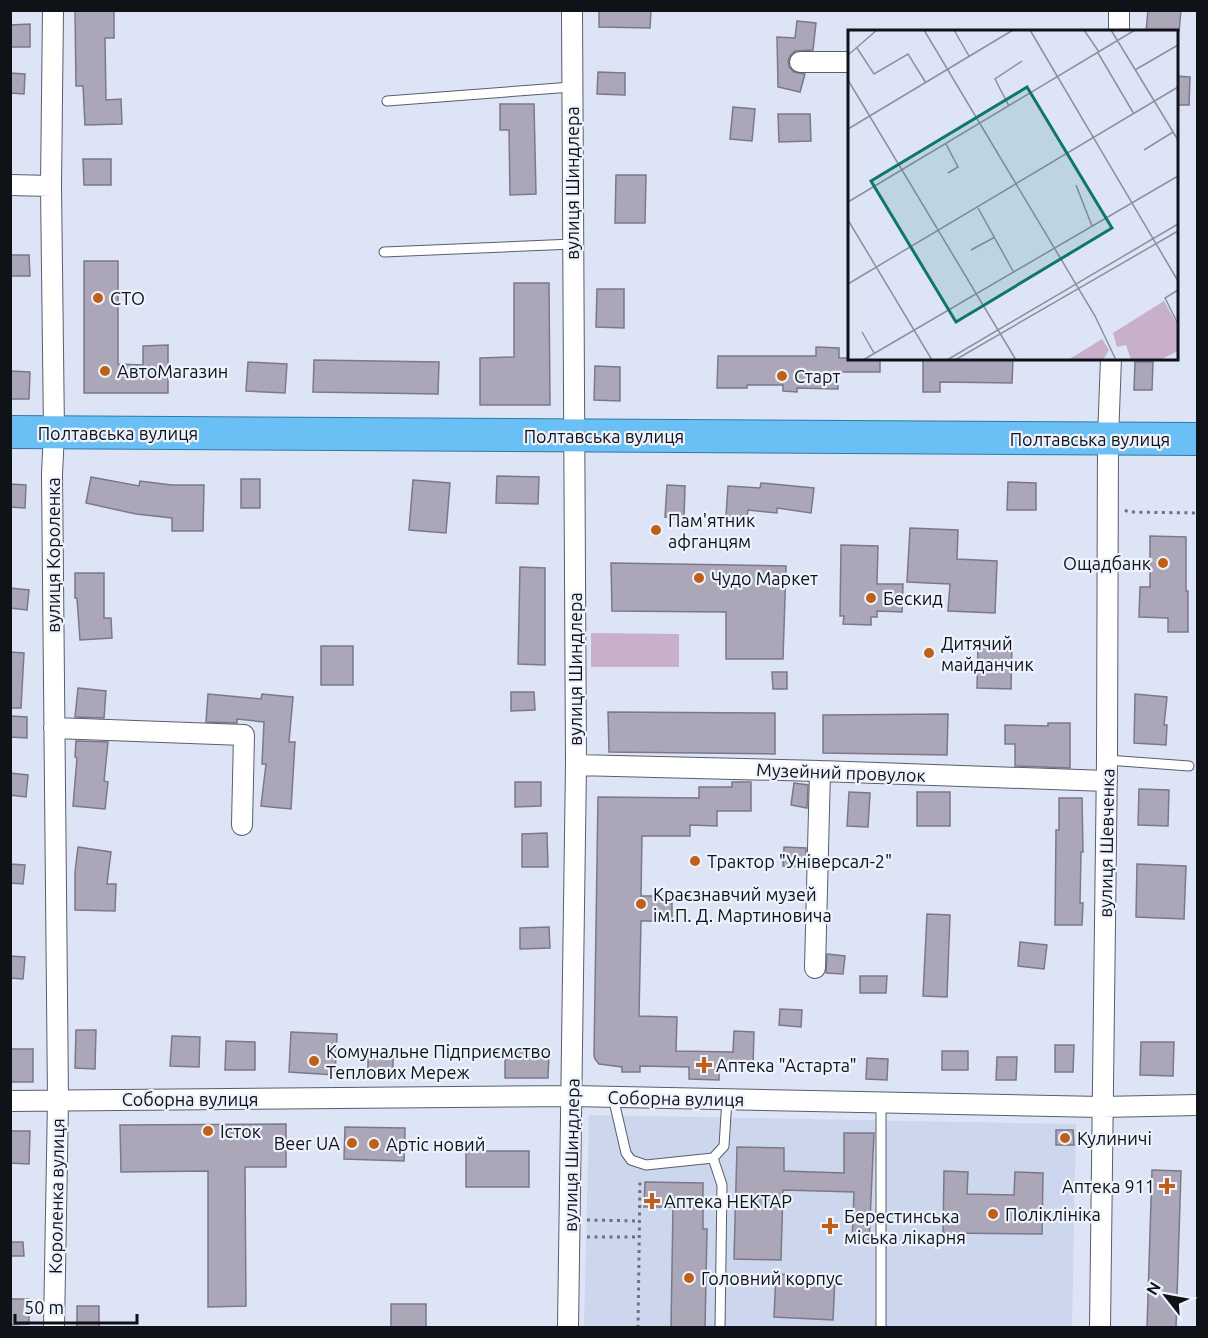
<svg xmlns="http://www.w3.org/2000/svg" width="1208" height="1338" font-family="Ubuntu,sans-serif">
  <rect width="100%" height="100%" fill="#dde4f6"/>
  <path fill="#ccd6ed" d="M589 1115 1076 1124 1072 1327 584 1328Z"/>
  <path fill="#c8b0ca" d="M591 633 679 634V667H591Z"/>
  <path fill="#aba7b9" stroke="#7c7888" stroke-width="1.5" d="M75 10H114V38H105L106 100 121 99 122 124 85 125 83 86H76Z
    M599 10H651L650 28 599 27Z
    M1148 10H1181L1179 32H1146Z
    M797 21 816 23 813 50 795 51 790 56 788 61 789 67 794 72 805 74 800 92 778 87 777 37 795 38Z
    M30 24V47H10V25Z
    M598 72 625 73V95L597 94Z
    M10 73 25 74 24 94 10 93Z
    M1176 76 1190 77 1189 105H1176Z
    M500 104H534L536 194 510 195 509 130H500Z
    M733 107 755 109 752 141 730 139Z
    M778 114H810L811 141 779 142Z
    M83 159H111V185H84Z
    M616 175H646L645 223H615Z
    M10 255H29L30 276H10Z
    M84 261H118V364L143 365V346L168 345V393H84Z
    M514 283H549L550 405H480V358L514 357Z
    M597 289H624V328L596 327Z
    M816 347 839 348V358H880V372H838V389L797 388V392L783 391V385H747V388H717L718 356H816Z
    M923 358H1013L1012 383 940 382V392H923Z
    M314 360 439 362 438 394 313 392Z
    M248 362 287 364 285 393 246 391Z
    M1135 362H1153L1152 390H1134Z
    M595 366 620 367V401L594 400Z
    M10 371 30 372 29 399H10Z
    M497 476 539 477 538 504 496 503Z
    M91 477 139 486 140 481 172 485H204L203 531H172V518L136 514 86 503Z
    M241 479H260V508H241Z
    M413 480 450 483 446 533 409 530Z
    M1008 482 1036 483V510H1007Z
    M761 483 814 488 811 513 777 508V513L748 510 747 517 726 516 728 486 760 488Z
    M10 484 26 485 25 508 10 507Z
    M667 485 685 486 684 518 665 517Z
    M910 528 958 530 957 559 997 561 995 613 948 611 950 584 907 582Z
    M1150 536 1186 537V591H1188V632H1168V618L1139 617 1140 587H1150Z
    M841 545 878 546 877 584H903L902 612 877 611V617H871V625L843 624 844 616H840Z
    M611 563 786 566 783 659H726V612L612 611Z
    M520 567 545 568V665L518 664Z
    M75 573H104V618H111L112 638 80 640 77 598H75Z
    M10 588 29 590 27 610 10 608Z
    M978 643 1012 644 1011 689 977 688Z
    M321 646H353V685H321Z
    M10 652 24 653 21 708H10Z
    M772 672H787V689H773Z
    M78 688 106 691 104 718 75 717Z
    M511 692H534L535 710 511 711Z
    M208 694 261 699 262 694 293 697 289 742H295L291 809 261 806 266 764H262L264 722 237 719V723L206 722Z
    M1135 694 1167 697 1164 725H1167L1166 745 1134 743Z
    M608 712 775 713V754L609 752Z
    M948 714 947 755 823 753V715Z
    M10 716 27 717V738L10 737Z
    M1048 723H1070V768L1015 766V744H1005V725L1048 726Z
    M76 741 108 742 104 781 108 782 105 809 73 806 77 758 75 757Z
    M10 773 28 775 26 797 10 795Z
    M515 782H541V806L515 807Z
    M732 782H751V811H717V826L690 825V836H642L641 896H672V921H641L639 1016 677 1017 676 1051 733 1052 734 1031 754 1032 753 1066 719 1065V1080L689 1079V1067L640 1066V1072H622V1067L599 1064 595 1059 594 1055 598 797 699 798V787H732Z
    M794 783 808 785 807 808 791 805Z
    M1139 789 1169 790 1168 826 1138 825Z
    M849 792 870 793 868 827 847 826Z
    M917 792H950V826H917Z
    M1059 798H1082L1083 852H1081L1080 903H1083L1082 925H1055L1056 830H1059Z
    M547 833 548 867H522V834Z
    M78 847 111 852 107 884H116L115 911 75 910V872Z
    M784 847 806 848V867L783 866Z
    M10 864 25 865 23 884 10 883Z
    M1137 864 1186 866 1184 919 1136 917Z
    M927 914 950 915 947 997 923 996Z
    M549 927 550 948 520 949V928Z
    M1020 942 1047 945 1044 969 1018 966Z
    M827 954 845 956 843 974 826 973Z
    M10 956 25 957 23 979 10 978Z
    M860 976H887L886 993H860Z
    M780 1009 802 1010 801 1027 779 1025Z
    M76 1030H96L95 1069 75 1068Z
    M291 1032 337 1034 335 1075 289 1072Z
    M172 1036 200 1037 199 1067 170 1066Z
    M226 1041 255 1042V1070H225Z
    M1141 1042H1174L1173 1076 1140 1075Z
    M1055 1045H1074L1073 1072H1055Z
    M10 1049H33V1082H10Z
    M505 1051H549L548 1078H505Z
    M942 1051H968V1070H942Z
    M368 1055H393V1079H368Z
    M997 1057H1017L1016 1080H996Z
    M867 1058 888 1059 887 1080 866 1079Z
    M286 1124V1167H245L246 1306 208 1307V1171L121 1172 120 1125Z
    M345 1127 405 1128 404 1161 344 1159Z
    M1056 1130H1073L1074 1145H1056Z
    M10 1131H30L29 1164 10 1163Z
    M844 1133H874L869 1243H852L854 1192 783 1190 781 1260 734 1259 737 1147 784 1148V1171L844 1173Z
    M466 1151H529V1187H466Z
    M1152 1170 1181 1171 1176 1328H1147Z
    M944 1171 968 1172 967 1194 1014 1195 1015 1172 1043 1173 1042 1234 943 1233Z
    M645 1182 703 1183V1229H707L705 1328H671L673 1207H644Z
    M10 1242H23L24 1256H10Z
    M776 1274 835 1277 833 1320 774 1317Z
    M10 1299H29V1324L10 1325Z
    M391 1304H426V1328H391Z
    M77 1306H99V1328H77Z"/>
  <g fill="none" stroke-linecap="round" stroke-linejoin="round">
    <g stroke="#585e6d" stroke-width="11">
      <path id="service" d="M387 101 572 87
        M384 252 573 244
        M1107 760 1189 766
        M613 1097 626 1153 631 1160 646 1165 713 1158 724 1146 727 1099
        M713 1158 722 1185 720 1328
        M881 1328V1102"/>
    </g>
    <g stroke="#585e6d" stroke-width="22">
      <path id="minor" d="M53 10 51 186 54 432 52 474 58 1100 54 1328
        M1119 32V10
        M800 62H850
        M10 185 51 186
        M54 728 244 735 242 825
        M576 765 820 771 1107 781
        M815 968 820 771
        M10 1101 572 1096 1101 1107 1198 1105
        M568 1328 576 765 572 10
        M1100 1328 1107 760 1108 439 1111 358"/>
    </g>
    <g stroke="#3179a5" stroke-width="34">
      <path id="trunk" d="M10 432 1198 439"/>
    </g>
    <path stroke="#6c717c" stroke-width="3" stroke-dasharray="3 4.5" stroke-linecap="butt" d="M1125 510 1128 512 1198 513
      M587 1220 640 1221
      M587 1237H639
      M638 1328 640 1180"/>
    <use href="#service" stroke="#fff" stroke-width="9"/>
    <use href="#minor" stroke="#fff" stroke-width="20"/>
    <use href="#trunk" stroke="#6ac0f4" stroke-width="32"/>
  </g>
  <g fill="#bf5f1a" stroke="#edf2fc" stroke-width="2">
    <circle cx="98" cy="298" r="6"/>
    <circle cx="105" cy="371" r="6"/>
    <circle cx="782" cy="376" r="6"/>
    <circle cx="656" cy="530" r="6"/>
    <circle cx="1163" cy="563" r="6"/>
    <circle cx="699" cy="578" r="6"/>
    <circle cx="871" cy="598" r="6"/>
    <circle cx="929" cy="653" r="6"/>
    <circle cx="695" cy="861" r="6"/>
    <circle cx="641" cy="904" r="6"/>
    <circle cx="314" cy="1061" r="6"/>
    <path d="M701 1056h6v6h6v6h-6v6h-6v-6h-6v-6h6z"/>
    <circle cx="208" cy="1131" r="6"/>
    <circle cx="1065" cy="1138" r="6"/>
    <circle cx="352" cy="1143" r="6"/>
    <circle cx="374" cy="1144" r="6"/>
    <path d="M1164 1177h6v6h6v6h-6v6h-6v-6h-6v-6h6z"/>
    <path d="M649 1192h6v6h6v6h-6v6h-6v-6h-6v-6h6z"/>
    <circle cx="993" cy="1214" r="6"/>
    <path d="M827 1217h6v6h6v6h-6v6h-6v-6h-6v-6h6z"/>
    <circle cx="689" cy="1278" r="6"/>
  </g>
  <g text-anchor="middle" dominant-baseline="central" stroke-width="4.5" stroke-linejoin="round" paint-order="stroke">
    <g font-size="18" fill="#0f1217" stroke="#edf2fc">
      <text transform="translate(572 183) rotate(-90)">вулиця Шиндлера</text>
      <text x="118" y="433">Полтавська вулиця</text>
      <text x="604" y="436">Полтавська вулиця</text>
      <text x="1090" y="439">Полтавська вулиця</text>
      <text transform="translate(53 555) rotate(-90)">вулиця Короленка</text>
      <text transform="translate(575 669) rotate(-90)">вулиця Шиндлера</text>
      <text transform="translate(841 772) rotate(2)">Музейний провулок</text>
      <text transform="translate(1106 843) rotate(-89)">вулиця Шевченка</text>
      <text transform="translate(676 1098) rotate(1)">Соборна вулиця</text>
      <text x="190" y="1099">Соборна вулиця</text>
      <text transform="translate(571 1155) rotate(-89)">вулиця Шиндлера</text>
      <text transform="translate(56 1196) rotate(-89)">Короленка вулиця</text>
    </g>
    <g font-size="18" fill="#0f1217" stroke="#edf2fc" text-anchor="start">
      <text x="110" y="298">СТО</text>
      <text x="117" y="371">АвтоМагазин</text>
      <text x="794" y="376">Старт</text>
      <text x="668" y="520">Пам'ятник<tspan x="668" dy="21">афганцям</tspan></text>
      <text x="1151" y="563" text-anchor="end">Ощадбанк</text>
      <text x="711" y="578">Чудо Маркет</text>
      <text x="883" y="598">Бескид</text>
      <text x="941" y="643">Дитячий<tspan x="941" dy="21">майданчик</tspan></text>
      <text x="707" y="861">Трактор "Універсал-2"</text>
      <text x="653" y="894">Краєзнавчий музей<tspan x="653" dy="21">ім.П. Д. Мартиновича</tspan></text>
      <text x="326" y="1051">Комунальне Підприємство<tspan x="326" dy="21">Теплових Мереж</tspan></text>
      <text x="716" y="1065">Аптека "Астарта"</text>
      <text x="220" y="1131">Істок</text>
      <text x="1077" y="1138">Кулиничі</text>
      <text x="340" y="1143" text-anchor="end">Beer UA</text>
      <text x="386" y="1144">Артіс новий</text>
      <text x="1155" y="1186" text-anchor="end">Аптека 911</text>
      <text x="664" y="1201">Аптека НЕКТАР</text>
      <text x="1005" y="1214">Поліклініка</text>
      <text x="844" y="1216">Берестинська<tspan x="844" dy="21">міська лікарня</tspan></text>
      <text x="701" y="1278">Головний корпус</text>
    </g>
  </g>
  <g transform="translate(848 30)">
    <rect width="330" height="330" fill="#dde4f6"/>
    <path d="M316 271 330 296V321L312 330H283L278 315 269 317 265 303ZM254 309 261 320 255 330H220Z" fill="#c8b0ca"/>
    <path fill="none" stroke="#8b909d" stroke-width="1.5" d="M76 0 247 286 268 330M106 0 121 26M182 0 330 251M236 0 251 22M263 0 330 110M9 18 26 44 60 24 78 53M250 23 286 84M0 25 29 0M287 40 330 15M0 50 168 330M161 76 147 49 174 31M0 99 165 0M98 114 110 137 100 143M296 120 325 102M228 155 244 196M0 172 287 0M130 178 165 241M0 190 84 330M123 220 147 207M0 254 330 57M330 260 317 268 330 294M14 302 26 323M15 330 330 146M99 330 330 194M107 330 330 201"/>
    <path fill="#0f766e" fill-opacity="0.15" stroke="#0f766e" stroke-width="3" d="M179 57 264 198 108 292 23 151Z"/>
    <rect width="330" height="330" fill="none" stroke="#0f1217" stroke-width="3"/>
  </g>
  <rect width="1208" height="1338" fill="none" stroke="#0f1217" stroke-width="24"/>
  <g transform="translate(1166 1296) rotate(301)" stroke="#edf2fc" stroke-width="4.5" paint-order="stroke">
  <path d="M0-4.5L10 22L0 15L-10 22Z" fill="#0f1217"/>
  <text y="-9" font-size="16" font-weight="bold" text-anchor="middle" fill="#0f1217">N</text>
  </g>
  <path d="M15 1314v9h122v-9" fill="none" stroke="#0f1217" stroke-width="3"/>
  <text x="24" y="1314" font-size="18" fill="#0f1217" stroke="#edf2fc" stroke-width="4.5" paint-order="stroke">50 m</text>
</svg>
